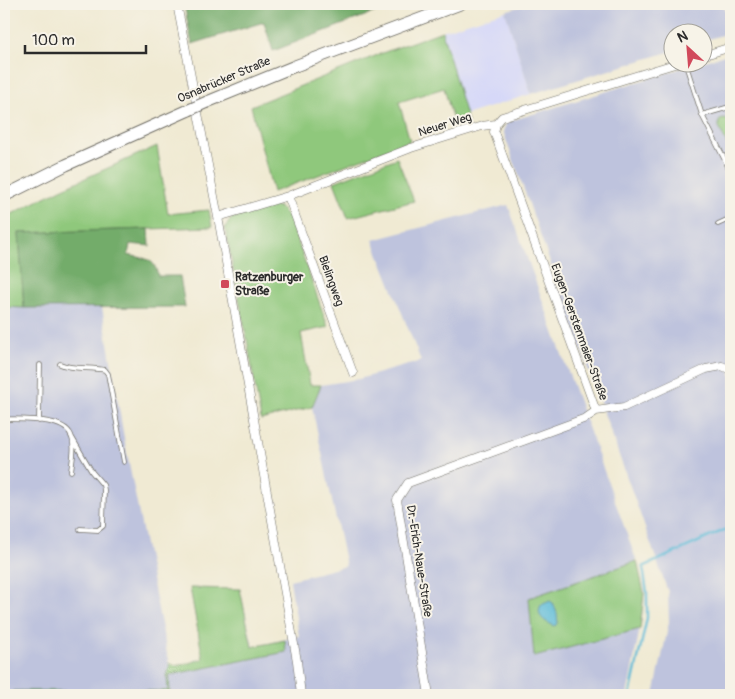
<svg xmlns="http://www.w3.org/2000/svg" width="735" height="699" font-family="Pangolin,sans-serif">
  <rect width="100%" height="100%" fill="#f7f3e8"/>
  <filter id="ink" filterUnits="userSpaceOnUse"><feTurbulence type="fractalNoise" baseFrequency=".02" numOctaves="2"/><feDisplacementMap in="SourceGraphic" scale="10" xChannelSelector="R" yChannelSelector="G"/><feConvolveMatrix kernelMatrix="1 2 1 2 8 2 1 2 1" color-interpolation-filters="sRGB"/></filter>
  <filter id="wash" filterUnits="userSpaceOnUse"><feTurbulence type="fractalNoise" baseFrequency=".0096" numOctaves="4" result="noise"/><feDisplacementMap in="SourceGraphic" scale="20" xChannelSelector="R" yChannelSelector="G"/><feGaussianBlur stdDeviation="1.12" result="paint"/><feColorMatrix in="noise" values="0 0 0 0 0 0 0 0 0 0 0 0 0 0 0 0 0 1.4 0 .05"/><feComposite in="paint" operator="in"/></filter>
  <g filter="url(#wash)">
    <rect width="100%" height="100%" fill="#f0ead3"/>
    <path fill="#d6d8f8" d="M505 11 531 94 465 115 442 31Z"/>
    <path fill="#bec3dd" d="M528 4H722L731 23V32L703 41 702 32H672V51L531 94 505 11Z
      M731 53V695H654L669 622 668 592 503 131 507 122Z
      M508 205 638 565 644 593 642 617 627 695H4V307H102L125 444 169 664 173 666 192 663 195 660 203 659 190 588 240 589 253 647 299 636 290 580 346 566 312 407 321 385 359 379 421 361 373 240Z"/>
    <path fill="#8fc87b" stroke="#5d7a53" d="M372 4H398L375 12Z
      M442 31 468 123 455 127 444 88 399 102 410 141 273 192 251 106 385 52Z
      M723 118 731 120V153L719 127V121Z
      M157 146 168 214 209 210 212 227 19 233 24 308 4 307V218L61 189Z
      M397 158 414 201 348 218 334 182Z
      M273 206 279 207 289 217 328 327 301 333 310 385H321L312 407 261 420 248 345 225 227 232 218Z
      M637 561 644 593 640 629 534 657 529 598Z
      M190 588 240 589 252 647 285 640 286 652 169 675 170 695H13V691H168L167 675 170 664C181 668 192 661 203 659Z"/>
    <path fill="#73ac6b" stroke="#4f6c4b" d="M184 4H372L375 12 273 51 264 22 192 44Z
      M149 229 150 246 130 244 128 255C146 259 154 257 158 276H180L185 307 24 308 19 233Z"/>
    <path fill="#59bad8" stroke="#427282" d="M550 601 553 603 557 613 558 623 555 626C545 622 535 616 541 605Z"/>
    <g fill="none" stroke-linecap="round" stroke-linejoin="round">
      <path stroke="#59bad8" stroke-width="2.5" d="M630 695 647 618V593L643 567 731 527"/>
    </g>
  </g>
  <g filter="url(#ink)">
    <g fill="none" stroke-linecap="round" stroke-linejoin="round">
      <g stroke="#706e66" stroke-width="5.5">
        <path id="lane" d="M685 62 702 115 731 172
          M702 115 726 108 731 111
          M718 224 731 218
          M60 364C73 370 90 367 105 370L108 374 124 462
          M4 419C21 420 63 417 71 435 76 446 72 461 71 471
          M39 421 40 365
          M71 436 92 472 103 485 104 490 103 526 98 530 80 529"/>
      </g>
      <g stroke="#706e66" stroke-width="9">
        <path id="street" d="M177 4 218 217 297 661 301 695
          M702 56 731 47
          M496 124 494 132 596 411
          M288 196 353 373
          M218 217 288 196 411 148 482 126 496 124 502 117 681 62
          M596 411 624 407 706 369 722 366 731 370
          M4 692V695
          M429 695 397 500 408 483 586 418 596 411"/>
      </g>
      <g stroke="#706e66" stroke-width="13">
        <path id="secondary" d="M207 102 295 66 460 4
          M4 196 66 165 189 110"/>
      </g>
      <use href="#lane" stroke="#fff" stroke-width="4"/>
      <use href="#street" stroke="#fff" stroke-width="8"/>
      <use href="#secondary" stroke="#fff" stroke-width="11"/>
      <g stroke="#706e66" stroke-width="13" stroke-linecap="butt">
        <path id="secondary-bridge" d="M189 110 207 102"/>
      </g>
      <use href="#secondary-bridge" stroke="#fff" stroke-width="11"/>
    </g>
  </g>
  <rect fill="#d1495b" stroke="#f7f3e8" stroke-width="2" x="220" y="279" width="10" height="10" rx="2.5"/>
  <g text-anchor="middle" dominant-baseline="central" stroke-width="4" stroke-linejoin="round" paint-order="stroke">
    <g font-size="12" fill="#2b2b2b" stroke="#f7f3e8">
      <text transform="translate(224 80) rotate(-23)">Osnabrücker Straße</text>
      <text transform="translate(445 125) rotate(-17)">Neuer Weg</text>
      <text transform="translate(331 281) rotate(70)">Bielingweg</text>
      <text transform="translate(579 332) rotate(70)">Eugen-Gerstenmaier-Straße</text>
      <text transform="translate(419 561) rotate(81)">Dr.-Erich-Naue-Straße</text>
    </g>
    <g font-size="12" font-weight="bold" fill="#2b2b2b" stroke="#f7f3e8" text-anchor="start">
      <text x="235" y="277">Ratzenburger<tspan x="235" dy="14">Straße</tspan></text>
    </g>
  </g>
  <rect width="735" height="699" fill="none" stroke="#f7f3e8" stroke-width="20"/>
  <g transform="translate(688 48) rotate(334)"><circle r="24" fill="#f7f3e8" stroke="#a5a39c"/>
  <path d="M0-4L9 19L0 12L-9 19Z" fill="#d1495b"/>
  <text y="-8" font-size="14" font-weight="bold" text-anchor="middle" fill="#2b2b2b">N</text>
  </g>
  <path d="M25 45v8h121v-8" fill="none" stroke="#2b2b2b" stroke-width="2.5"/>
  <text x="32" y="45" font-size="15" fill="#2b2b2b" stroke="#f7f3e8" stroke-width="4" paint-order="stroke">100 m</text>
</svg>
